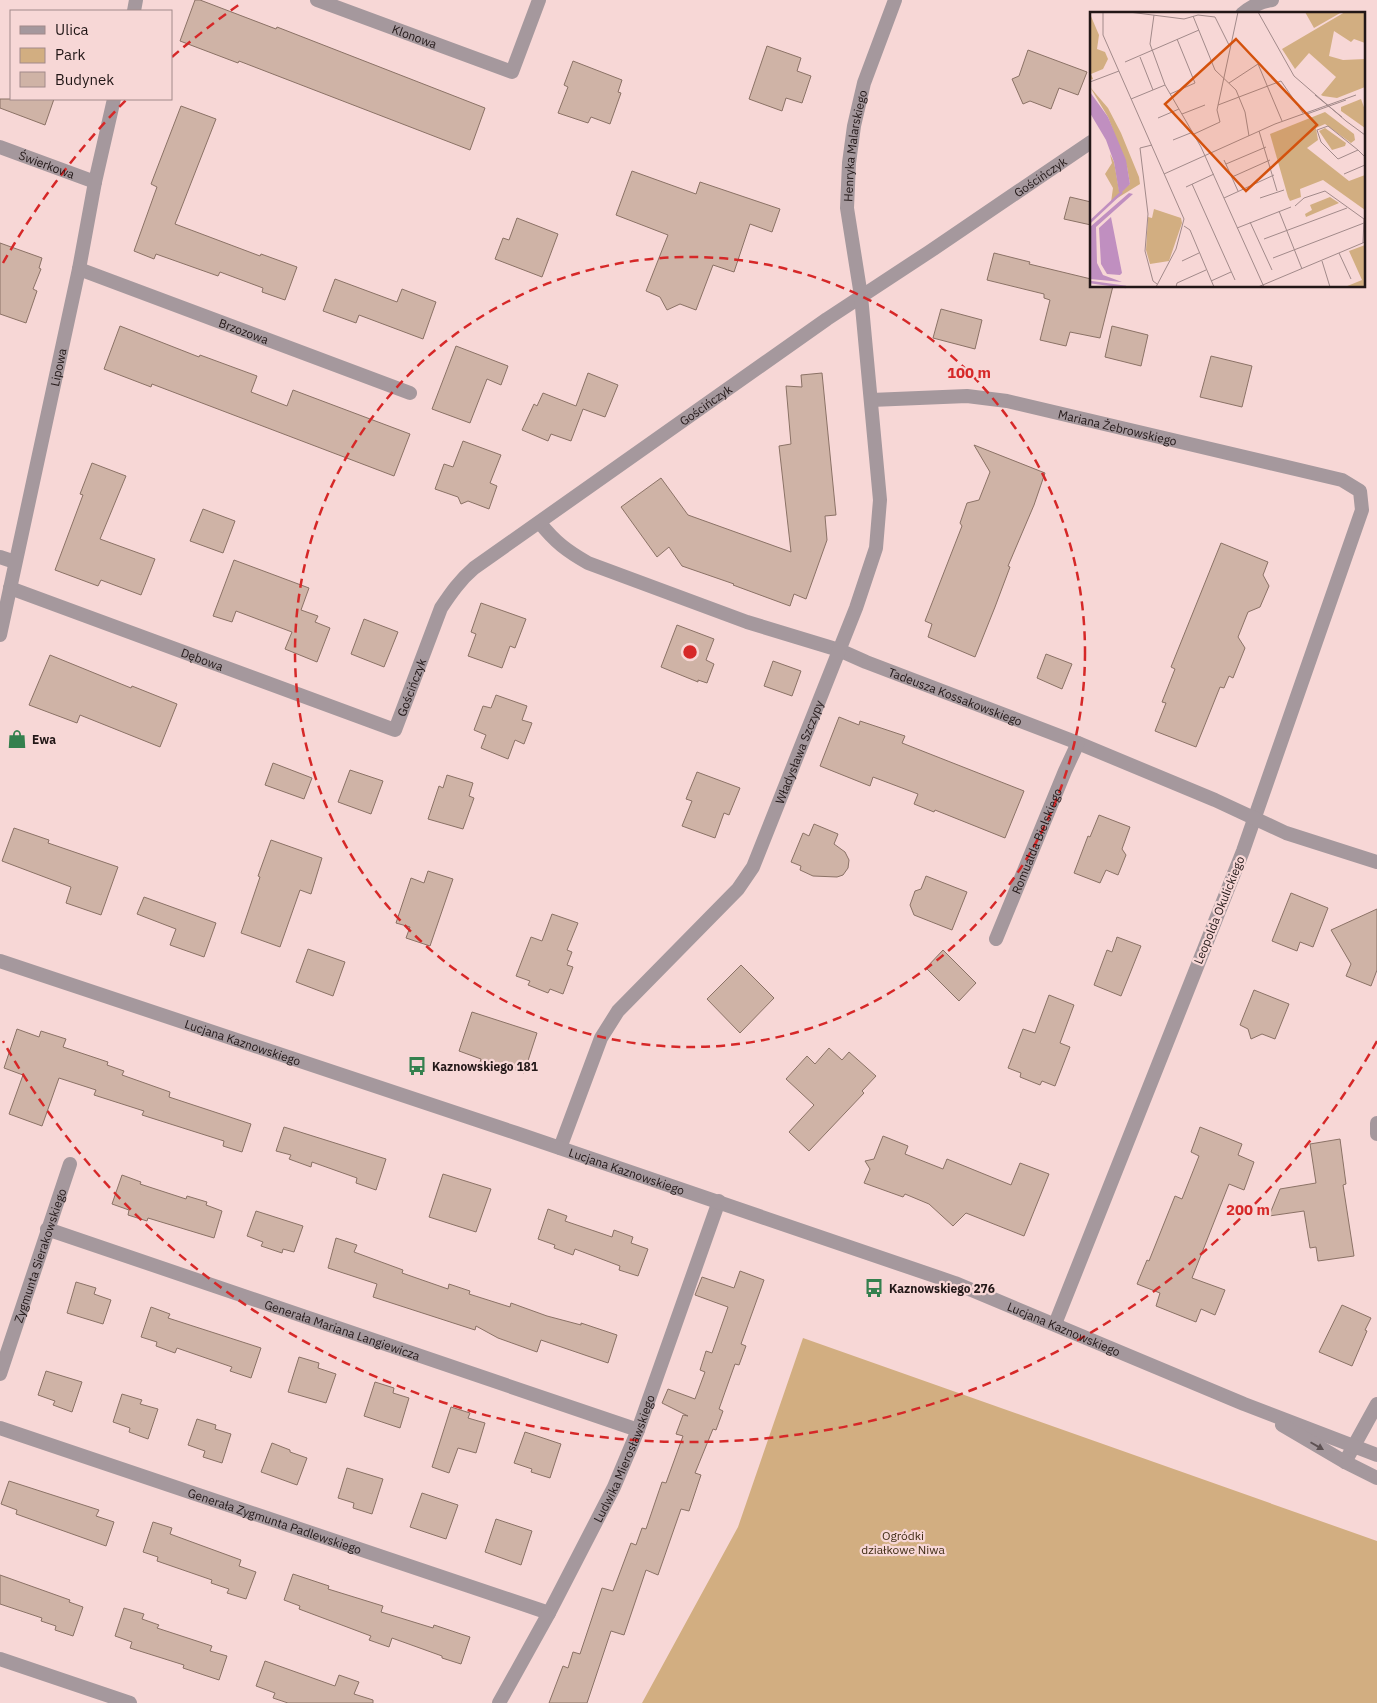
<svg xmlns="http://www.w3.org/2000/svg" width="1377" height="1703" font-family="'IBM Plex Sans',sans-serif">
  <rect width="100%" height="100%" fill="#f7d7d6"/>
  <path fill="#d2ae81" d="M803 1338 1377 1541V1703H642L738 1527Z"/>
  <path fill="#cfb3a6" stroke="#8b7266" d="M195 0H200L276 29 277 27 485 108 470 150 239 61 238 63 180 41Z
    M767 46 801 58 797 71 811 76 802 103 786 98 782 111 749 99Z
    M1028 50 1087 72 1078 95 1059 88 1051 109 1030 101 1023 104 1012 79 1019 76Z
    M573 61 622 80 618 92 621 93 610 124 591 117 588 123 558 113 568 87 564 85Z
    M0 99H54L45 125 0 108Z
    M181 106 216 119 175 224 260 256 261 254 297 267 285 300 262 292 263 288 220 272 218 276 156 254 154 259 134 251 157 187 151 184Z
    M632 171 696 194 700 182 780 209 772 232 750 224 734 272 713 265 696 310 680 304 667 310 660 297 646 291 668 235 616 215Z
    M1070 197 1091 202V225L1064 219Z
    M517 218 558 234 542 277 495 259 503 238 509 240Z
    M0 243 42 258 39 268 41 269 33 289 37 291 26 323 0 314Z
    M994 253 1030 262 1029 264 1091 279V286H1113L1100 338 1070 332 1066 346 1040 340 1050 300 1044 298V294L987 280Z
    M335 279 397 302 402 289 436 302 423 339 359 315 356 323 323 311Z
    M941 309 982 320 975 349 933 338Z
    M120 326 199 357 200 355 257 376 251 392 287 406 293 390 410 434 394 476 152 384 151 387 104 369Z
    M1112 326 1148 335 1141 366 1105 357Z
    M456 346 508 366 501 385 487 379 470 423 432 409Z
    M1211 356 1252 366 1242 407 1200 397Z
    M588 373 618 385 605 417 583 409 571 441 551 434 548 441 522 430 534 404 537 406 543 393 576 406Z
    M822 373 836 515 825 516 827 540 806 599 794 594 790 606 733 585 734 584 682 566 669 547 657 557 621 507 661 478 688 515 791 552 779 446 791 444 786 386 802 387 801 375Z
    M463 441 501 455 490 483 497 486 489 509 468 501 461 504 458 497 435 489 444 464 453 467Z
    M974 445 1045 473 1034 505 1008 566 1010 567 995 607 975 657 928 637 932 624 925 621 962 526 960 523 967 503 979 500 990 472Z
    M92 463 126 476 100 539 155 559 141 595 101 580 98 586 55 570 83 495 80 494Z
    M203 509 235 521 223 553 190 541Z
    M1221 543 1268 562 1263 575 1269 586 1260 607 1248 612 1238 637 1245 648 1233 678 1229 676 1224 688 1220 687 1196 747 1155 731 1166 703 1162 702 1175 669 1171 667Z
    M234 560 309 588 301 610 318 616 315 622 330 628 317 662 285 649 292 632 236 611 232 622 213 616Z
    M481 603 526 619 515 648 510 646 502 668 468 656 476 634 471 632Z
    M364 619 398 632 384 667 351 654Z
    M677 625 714 639 706 660 714 664 707 683 698 680V682L661 667Z
    M1046 654 1072 664 1062 689 1037 678Z
    M50 655 131 688 132 686 177 704 160 747 80 715 77 723 29 705Z
    M773 661 801 671 792 696 764 686Z
    M496 695 527 706 522 720 532 723 524 744 515 740 508 759 481 748 486 735 474 730 483 706 491 708Z
    M839 717 859 725 860 721 905 736 902 743 1024 791 1005 838 935 810 934 812 914 804 918 794 873 777 870 786 820 766Z
    M273 763 312 778 304 799 265 785Z
    M350 770 383 781 371 814 338 802Z
    M697 772 740 788 729 815 724 813 715 838 682 826 692 801 686 799Z
    M447 775 473 783 469 796 474 798 463 829 428 819 439 786 443 788Z
    M1099 815 1130 827 1122 849 1126 855 1118 875 1106 870 1100 883 1074 873 1088 836 1090 837Z
    M814 824 838 834 834 844 845 852 849 860 848 868 843 875 837 877 813 876 800 870 801 866 791 862 803 833 809 836Z
    M14 828 46 839 49 840 48 843 118 867 101 915 66 903 71 887 2 861Z
    M271 840 322 858 311 894 300 890 280 947 241 933 260 877 258 876Z
    M428 871 453 879 430 946 406 938 410 927 396 923 411 878 424 883Z
    M926 876 967 892 952 930 914 915 910 905 915 891 921 889Z
    M1291 893 1328 908 1313 947 1300 942 1297 951 1272 941Z
    M144 897 216 923 204 957 170 945 176 929 137 914Z
    M1377 909V970L1371 986 1346 976 1351 964 1331 930Z
    M552 914 578 923 567 950 572 952 567 965 573 967 563 994 550 989 548 993 528 985 530 981 516 976 531 937 542 941Z
    M1117 937 1141 946 1121 996 1094 985 1107 950 1112 952Z
    M308 949 345 962 333 996 296 982Z
    M943 950 976 983 959 1001 926 968Z
    M741 965 774 998 740 1033 707 999Z
    M1254 990 1289 1004 1275 1039 1262 1034 1251 1039 1248 1029 1240 1025Z
    M1049 995 1074 1005 1060 1043 1070 1047 1055 1086 1042 1081 1040 1085 1020 1077 1021 1073 1008 1068 1023 1029 1035 1033Z
    M472 1012 537 1033 524 1073 502 1065 500 1072 479 1065 481 1059 459 1051Z
    M17 1029 39 1037 41 1031 66 1039 63 1047 108 1062 107 1065 124 1071 122 1075 170 1092 169 1097 251 1124 242 1152 223 1146 224 1141 142 1115 144 1111 94 1095 96 1090 59 1078 42 1126 9 1114 23 1075 4 1068Z
    M829 1048 842 1060 849 1052 876 1076 862 1091 864 1093 809 1151 789 1132 814 1105 786 1079 807 1056 815 1064Z
    M284 1127 386 1159 376 1190 356 1183 357 1178 312 1162 311 1167 289 1159 291 1155 276 1151Z
    M1200 1127 1242 1144 1238 1155 1254 1162 1244 1190 1229 1184 1192 1278 1225 1290 1215 1315 1201 1309 1196 1322 1156 1306 1160 1293 1137 1284 1147 1260 1149 1261 1175 1196 1182 1199 1199 1156 1191 1152Z
    M883 1136 908 1146 905 1154 943 1169 947 1159 1011 1185 1020 1163 1049 1174 1024 1236 966 1213 953 1226 929 1204 905 1194 903 1197 864 1183 870 1169 865 1161 874 1159Z
    M1340 1139 1346 1184 1343 1185 1354 1256 1318 1261 1316 1247 1310 1248 1304 1211 1269 1216 1280 1189 1316 1183 1310 1144Z
    M443 1174 491 1189 476 1232 429 1217Z
    M122 1175 141 1182 140 1184 186 1199 187 1196 207 1202 206 1205 222 1211 214 1238 148 1218 147 1221 128 1215 129 1210 112 1204Z
    M548 1209 567 1216 565 1221 612 1237 614 1230 633 1237 631 1243 648 1249 638 1276 619 1270 620 1266 575 1249 573 1255 554 1248 555 1245 538 1239Z
    M256 1211 303 1226 294 1252 283 1249 282 1253 261 1246 263 1242 247 1236Z
    M336 1238 357 1245 354 1252 403 1270 402 1273 448 1289 449 1284 470 1291 469 1294 510 1307 511 1303 547 1316 581 1325V1323L617 1335 608 1363 541 1340 537 1352 498 1338 476 1326 475 1330 373 1297 377 1284 328 1268Z
    M740 1271 764 1280 741 1344 746 1346 739 1365 735 1364 719 1409 723 1411 716 1430 713 1429 695 1473 701 1475 689 1511 681 1509 658 1575 646 1570 624 1635 611 1631 587 1703H549L563 1666 568 1668 573 1652 580 1654 602 1588 613 1591 631 1543 636 1545 642 1528 646 1529 662 1482 666 1483 683 1436 676 1434 683 1415 688 1416 662 1403 668 1389 695 1399 705 1372 700 1370 706 1351 712 1353 728 1307 695 1295 702 1277 734 1288Z
    M76 1282 96 1288 94 1294 111 1300 103 1324 67 1313Z
    M1342 1305 1371 1318 1365 1330 1367 1331 1352 1366 1319 1352Z
    M151 1307 170 1314 168 1318 261 1348 251 1378 230 1371 232 1367 177 1348 175 1353 156 1346 157 1342 141 1337Z
    M299 1357 319 1363 318 1368 336 1374 326 1403 288 1392Z
    M46 1371 82 1382 72 1412 53 1405 55 1401 38 1395Z
    M375 1382 394 1388 393 1393 409 1398 400 1428 364 1416Z
    M122 1394 142 1400 140 1404 158 1409 148 1439 129 1432 130 1428 113 1422Z
    M451 1407 470 1413 468 1418 485 1423 476 1453 458 1448 449 1473 432 1467Z
    M197 1419 216 1425 215 1429 231 1434 222 1463 203 1457 205 1451 188 1445Z
    M525 1432 561 1444 550 1478 531 1472 532 1469 514 1463Z
    M272 1443 290 1450V1452L307 1458 297 1485 261 1472Z
    M347 1468 383 1479 372 1514 353 1508 354 1503 338 1498Z
    M9 1481 99 1510 96 1516 114 1522 106 1546 16 1514 17 1510 1 1504Z
    M422 1493 458 1505 446 1539 410 1527Z
    M496 1519 532 1531 521 1565 485 1552Z
    M153 1522 172 1528 170 1534 241 1560 239 1566 256 1572 246 1599 227 1593 229 1589 211 1583 212 1580 157 1561 158 1557 143 1552Z
    M293 1574 329 1586 328 1589 383 1606 381 1612 433 1628 434 1625 470 1637 461 1664 442 1658V1656L392 1638 389 1647 369 1640 371 1636 299 1609 300 1606 284 1600Z
    M0 1575 70 1600 69 1602 83 1607 73 1636 55 1630 56 1626 41 1621 42 1618 0 1604Z
    M124 1608 144 1614 142 1619 159 1625 157 1628 212 1646 210 1651 227 1656 219 1680 183 1668 184 1665 130 1648 132 1642 115 1636Z
    M265 1661 335 1686 339 1675 359 1682 354 1694 373 1700V1703H288L273 1698 275 1693 256 1686Z"/>
  <g fill="none" stroke-linecap="round" stroke-linejoin="round">
    <g stroke="#a5989d" stroke-width="14">
      <path id="s1" d="M317 0 512 72 539 0"/>
      <path d="M134 11 136 0"/>
      <path d="M1242 14C1251 6 1260 2 1272 0"/>
      <path id="s2" d="M0 147 95 182"/>
      <path id="s3" d="M79 269 410 393"/>
      <path id="s4" d="M871 400 967 396 1007 401 1342 480 1360 491 1362 510 1243 851 1055 1324"/>
      <path id="s5" d="M540 523C555 542 567 551 588 563L747 622 839 650 866 662 1078 743 1215 800 1286 833 1377 862"/>
      <path d="M0 557 15 562"/>
      <path id="s6" d="M10 588 395 730 441 608C451 593 460 580 474 568L827 319 929 252 1091 142"/>
      <path id="s7" d="M0 635 79 269 95 182 114 99"/>
      <path id="s8" d="M996 939 1065 771 1078 743"/>
      <path d="M1377 1123V1134"/>
      <path id="s9" d="M560 1148 601 1038 618 1011 738 889 753 867 856 608 876 548 880 500 861 296 847 208 849 163 854 126 864 83 895 0"/>
      <path id="s10" d="M47 1229 638 1430"/>
      <path id="s11" d="M0 1374 70 1164"/>
      <path id="s12" d="M0 1428 549 1613"/>
      <path d="M1345 1462 1377 1404"/>
      <path d="M0 1659 130 1703"/>
      <path id="s13" d="M499 1703 549 1613 614 1487 638 1430 719 1201"/>
    </g>
    <g stroke="#a5989d" stroke-width="14">
      <path id="s14" d="M0 961 516 1133 955 1283 1244 1404 1377 1455"/>
      <path d="M1282 1425 1345 1462 1377 1478"/>
    </g>
  </g>
  <defs><path id="oneway-solid" d="M-6-.8H1V-3.2L6.5 0L1 3.2V.8H-6Z" transform="scale(1.25)"/></defs>
  <use fill="#5d5153" href="#oneway-solid" transform="translate(1317 1446) rotate(30)"/>
  <g fill="none" stroke="#d62828" stroke-width="2.5" stroke-dasharray="9 6">
    <circle cx="690" cy="652" r="395"/>
    <path d="M1377 1041A789 789 0 0 1 3 1041M3 263A789 789 0 0 1 127 99M172 57A789 789 0 0 1 243 2"/>
  </g>
  <defs>
    <g id="shop-bare" transform="scale(1.5)"><path d="M-5-2.5h2.3a2.7 3.5 0 0 1 5.4 0H5L5.5 6h-11ZM-1.5-2.5h3a1.5 2.3 0 0 0-3 0Z" fill="#34804e" stroke="#f7d7d6" stroke-width="2.5" paint-order="stroke"/></g>
    <g id="bus-bare" transform="scale(1.5)"><path d="M-5-6H5V4H4V6H2V4H-2V6H-4V4H-5ZM-3.5-4V0h7V-4ZM-3.5 1.2v1.5H-2V1.2ZM2 1.2v1.5H3.5V1.2Z" fill="#34804e" stroke="#f7d7d6" stroke-width="2.5" paint-order="stroke"/></g>
  </defs>
  <g fill-rule="evenodd">
    <use href="#shop-bare" x="17" y="739"/>
    <use href="#bus-bare" x="417" y="1066"/>
    <use href="#bus-bare" x="874" y="1288"/>
  </g>
  <g text-anchor="middle" dominant-baseline="central" stroke-width="4.5" stroke-linejoin="round" paint-order="stroke">
    <g font-size="12" fill="#221717" stroke="#f7d7d6">
      <text stroke="none"><textPath href="#s1" startOffset="104">Klonowa</textPath></text>
      <text stroke="none"><textPath href="#s9" startOffset="1094">Henryka Malarskiego</textPath></text>
      <text stroke="none"><textPath href="#s2" startOffset="50">Świerkowa</textPath></text>
      <text stroke="none"><textPath href="#s6" startOffset="1281">Gościńczyk</textPath></text>
      <text stroke="none"><textPath href="#s3" startOffset="176">Brzozowa</textPath></text>
      <text stroke="none"><textPath href="#s7" startOffset="274">Lipowa</textPath></text>
      <text stroke="none"><textPath href="#s6" startOffset="876">Gościńczyk</textPath></text>
      <text stroke="none"><textPath href="#s4" startOffset="250">Mariana Żebrowskiego</textPath></text>
      <text stroke="none"><textPath href="#s6" startOffset="205">Dębowa</textPath></text>
      <text stroke="none"><textPath href="#s6" startOffset="456">Gościńczyk</textPath></text>
      <text stroke="none"><textPath href="#s5" startOffset="454">Tadeusza Kossakowskiego</textPath></text>
      <text stroke="none"><textPath href="#s9" startOffset="471">Władysława Szczypy</textPath></text>
      <text stroke="none"><textPath href="#s8" startOffset="106">Romualda Bielskiego</textPath></text>
      <text transform="translate(1219 910) rotate(-68)">Leopolda Okulickiego</text>
      <text stroke="none"><textPath href="#s14" startOffset="256">Lucjana Kaznowskiego</textPath></text>
      <text stroke="none"><textPath href="#s14" startOffset="661">Lucjana Kaznowskiego</textPath></text>
      <text stroke="none"><textPath href="#s11" startOffset="125">Zygmunta Sierakowskiego</textPath></text>
      <text stroke="none"><textPath href="#s14" startOffset="1126">Lucjana Kaznowskiego</textPath></text>
      <text stroke="none"><textPath href="#s10" startOffset="312">Generała Mariana Langiewicza</textPath></text>
      <text stroke="none"><textPath href="#s13" startOffset="275">Ludwika Mierosławskiego</textPath></text>
      <text stroke="none"><textPath href="#s12" startOffset="290">Generała Zygmunta Padlewskiego</textPath></text>
    </g>
    <g font-size="12" font-weight="bold" fill="#221717" stroke="#f7d7d6" text-anchor="start">
      <text x="32" y="739">Ewa</text>
      <text x="432" y="1066">Kaznowskiego 181</text>
      <text x="889" y="1288">Kaznowskiego 276</text>
    </g>
    <g font-size="12" fill="#3f2c13" stroke="#f7d7d6">
      <text x="903" y="1535">Ogródki<tspan x="903" dy="14">działkowe Niwa</tspan></text>
    </g>
  </g>
  <g transform="translate(1090 12)">
    <rect width="275" height="275" fill="#f7d7d6"/>
    <path d="M215 0H252L224 16ZM255 0H275V31L264 27 261 30 244 19 239 44 253 48 275 47V75L247 86 233 84 231 83 246 65 219 41 205 57 192 37ZM0 2 9 23 7 37 15 40 18 47 13 57 1 62 3 67 0 68ZM0 75 18 96 31 121 49 165 50 172 21 190 23 176 15 162 22 151 20 142 24 150 29 178 40 172 37 155 18 105ZM271 87 275 98V116L251 99V95ZM235 100 264 122 265 128 261 131 235 112 226 116 228 128 217 136 259 169 275 163V198L233 168 210 177 211 185 200 189 198 185 180 122ZM235 116 256 131 255 134 242 138 229 119ZM240 185 249 191 216 205 215 202 222 198 220 193ZM64 197 91 206 92 211 79 249 60 252 56 238 58 205 62 206ZM275 233V275H255L272 268 259 239Z" fill="#d2ae81"/>
    <path d="M0 80 18 105 36 148 40 172 32 180H29L24 150 16 128 0 101ZM39 181 43 182 6 215 7 251 13 263 32 270 0 267V215ZM21 205 32 261 30 263 17 262 11 252 9 216Z" fill="#c08fc0"/>
    <path fill="none" stroke="#c08fc0" stroke-width="2.5" d="M0 210 32 180M0 270 36 275"/>
    <path fill="none" stroke="#a28a8a" stroke-width="1" d="M13 0V23L94 207 86 237 66 275M39 0 94 7 108 3 125 5 139 33M168 0 204 64 256 109M64 3 60 32 75 73M103 4 125 58 146 78 155 100 159 124M50 45 63 78M35 50 109 18M0 70 29 59M139 71 168 52 192 109M80 82 105 71 87 27M225 83 252 105M41 87 75 73 111 135 174 275M128 93 191 69 213 101M92 102 115 93M217 102 256 88M68 106 89 97M256 109 275 123M169 119 187 179M104 122 130 110 127 98 148 0M83 128 103 120M62 133 50 136 58 202 55 239 63 269 67 272M268 138 248 147 231 130 227 118 238 114 268 138 275 145M134 148 148 179M136 152 176 135M74 162 185 112 266 83M254 162 275 153M142 165 180 148M102 172 145 268M96 175 124 162M134 186 184 163M170 186 194 178M205 194 214 186 235 179 274 207 273 231M189 199 212 257M160 210 182 258M94 214 100 218 124 275M147 216 201 195M174 227 257 196M249 241 261 267M183 246 274 211M92 249 109 241M232 249 240 275M121 269 141 260M86 275 87 271 116 258M168 275 275 230"/>
    <path fill="#d4520d" fill-opacity="0.15" stroke="#d4520d" stroke-width="2.5" d="M146 27 227 113 156 179 75 92Z"/>
    <rect width="275" height="275" fill="none" stroke="#221717" stroke-width="2.5"/>
  </g>
  <circle cx="690" cy="652" r="8" fill="#d62828" stroke="#f7d7d6" stroke-width="2.5"/>
  <g font-size="15" text-anchor="middle" font-weight="bold" fill="#d62828" stroke="#f7d7d6" stroke-width="4.5" stroke-linejoin="round" paint-order="stroke">
    <text x="969" y="378">100 m</text>
    <text x="1248" y="1215">200 m</text>
  </g>
  <rect x="10" y="10" width="162" height="90" fill="#f7d7d6" stroke="#a28a8a"/>
  <rect x="20" y="26" width="25" height="8" fill="#a5989d" stroke="#a28a8a"/>
  <text x="55" y="35" font-size="15" fill="#221717">Ulica</text>
  <rect x="20" y="48" width="25" height="15" fill="#d2ae81" stroke="#a28a8a"/>
  <text x="55" y="60" font-size="15" fill="#221717">Park</text>
  <rect x="20" y="72" width="25" height="15" fill="#cfb3a6" stroke="#a28a8a"/>
  <text x="55" y="85" font-size="15" fill="#221717">Budynek</text>
</svg>
